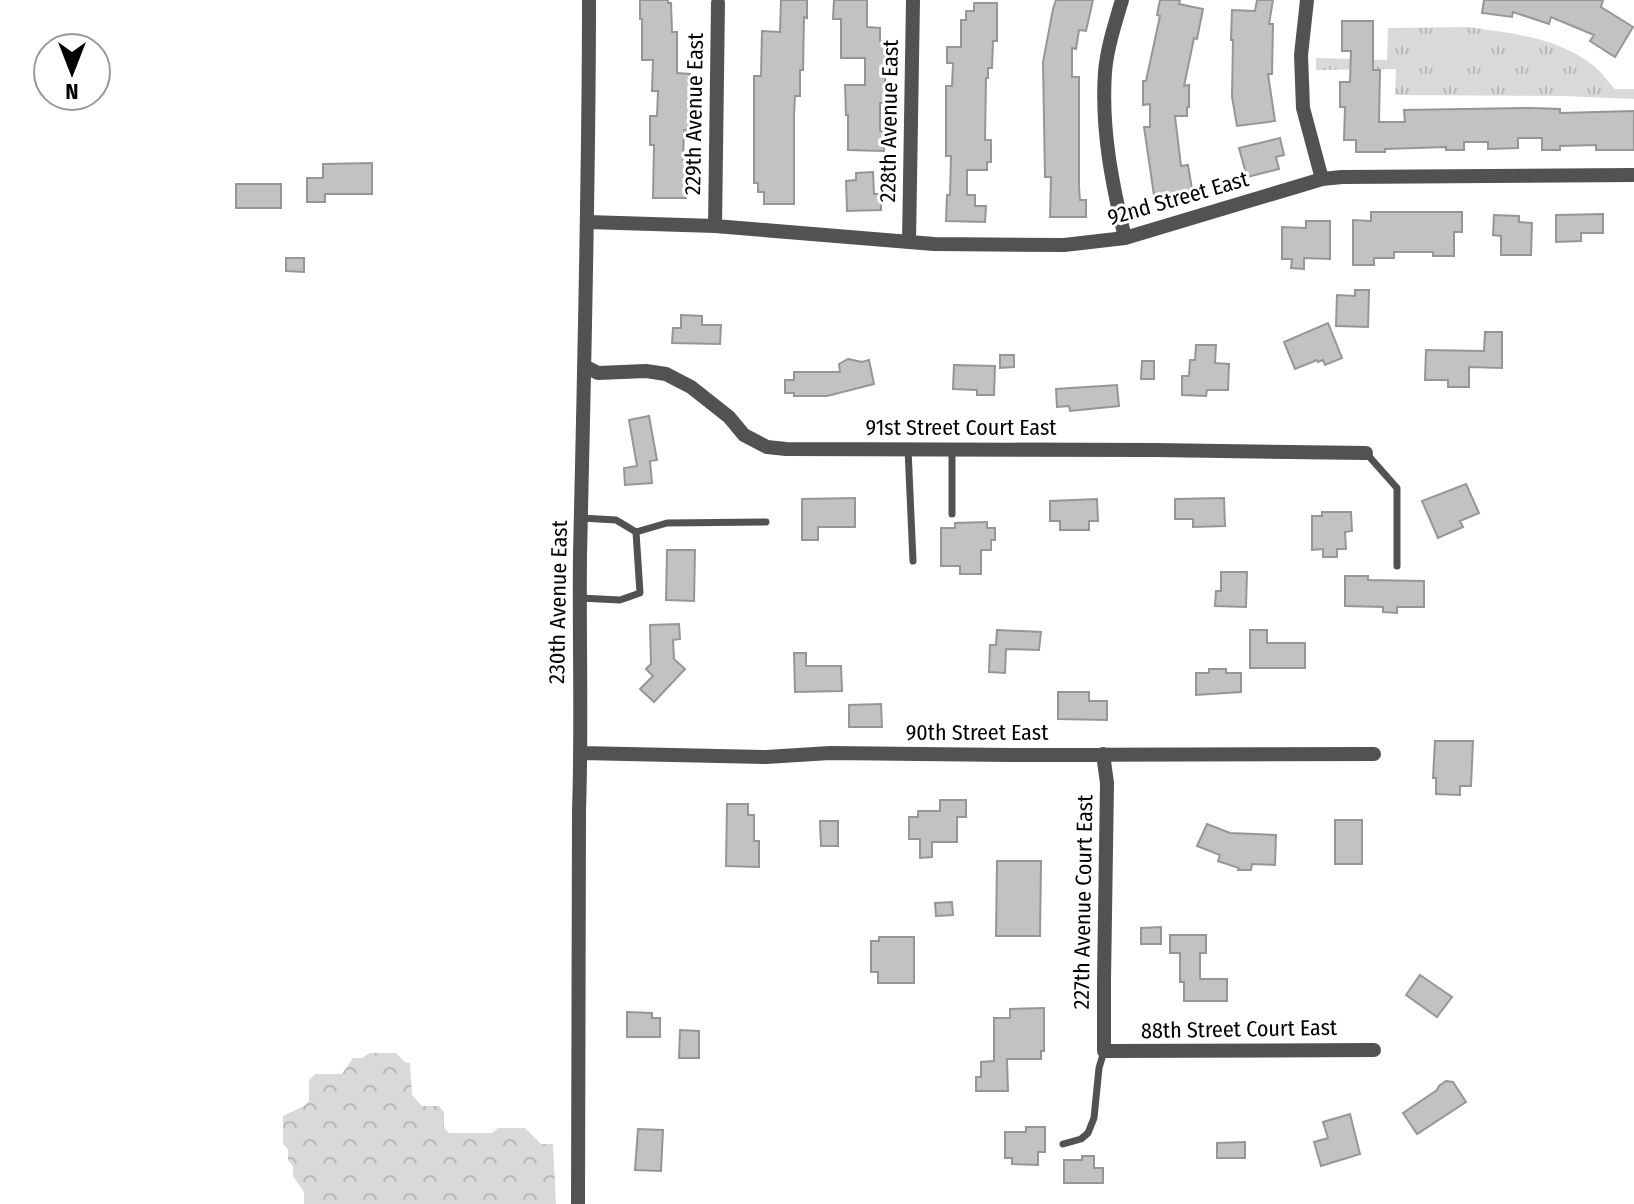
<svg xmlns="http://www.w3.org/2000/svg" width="1634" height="1204" font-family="'Fira Sans Condensed',sans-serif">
  <defs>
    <pattern id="forest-crowns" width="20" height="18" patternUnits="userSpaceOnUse" patternTransform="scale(2)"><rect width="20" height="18" fill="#d9d9d9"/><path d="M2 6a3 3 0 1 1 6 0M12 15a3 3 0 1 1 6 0" fill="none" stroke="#b8b8b8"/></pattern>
    <pattern id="park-tufts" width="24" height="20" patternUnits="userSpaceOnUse" patternTransform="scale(2)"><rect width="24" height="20" fill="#d9d9d9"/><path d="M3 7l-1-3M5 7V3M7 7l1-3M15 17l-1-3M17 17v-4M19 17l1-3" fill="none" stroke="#b8b8b8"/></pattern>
  </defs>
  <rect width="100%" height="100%" fill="#fff"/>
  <path fill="url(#forest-crowns)" d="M369 1053H396L406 1063H410L412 1095 422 1106H439L444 1112V1128L449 1133H492L498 1128H525L541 1144H553L556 1204H304V1192L293 1176V1166L288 1160V1149L283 1144V1116L304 1106 309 1101V1080L315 1074H342L353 1058H363Z"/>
  <path fill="url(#park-tufts)" d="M1469 27C1515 34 1556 37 1594 66 1602 72 1608 82 1615 89H1634V99L1563 96 1395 95 1396 69 1316 70V58L1387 60 1388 28Z"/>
  <path fill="#d9d9d9" d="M1468 36V55L1428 56V37Z"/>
  <path fill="#c2c2c2" stroke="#969696" stroke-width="2" d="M640 0H668V3H671L672 32H677V73L690 74 688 130H684L683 160H687L686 198H653L654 145H650V116H657L658 91H652L653 60H642V19H640Z
    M781 0H807V18L804 17 803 70H800V96H795L794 114V204H764V192H758V183H754V76H761L762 31 780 32Z
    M834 0H867V27L880 28V41H885V103H880V131L885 132 884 151 848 150V115H846L845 85H865V58H841V19H833Z
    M1056 0H1093L1086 31 1079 30 1076 49 1072 48V77H1079V187L1080 200H1086V217H1050L1051 177H1045L1043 62 1053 9Z
    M1160 0H1180L1179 4 1203 9 1197 39 1194 38 1184 86 1189 85V107H1187V116H1175L1181 166 1188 165 1193 195 1155 202 1144 127H1150V104L1143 105V81H1146L1160 16 1157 15Z
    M1257 0H1273L1269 24H1273L1272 74H1268L1275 121 1237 126 1232 97 1233 40H1231L1232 10 1255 11Z
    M1484 0H1603L1601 7 1633 27 1615 57 1590 41 1594 35 1551 17 1549 24 1513 12 1512 17 1482 13Z
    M974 3H997V41H993L992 68H988V78H986L985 140H991V162H987V170H967V195H975V206H986L985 222 946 221 947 195H950L951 156H946V86H952L953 63H947V47H961V20H966V11H974Z
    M1342 21H1373V70H1380L1379 122H1405L1404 110 1530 108 1560 109V113L1634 111V150H1596V145L1560 146V150H1542V138H1518V148L1488 149V142H1464V150H1446V147L1385 149V152H1356V140H1344L1345 107H1340V82H1350L1351 51H1342Z
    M1280 138 1284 155 1276 157 1279 169 1247 177 1239 148Z
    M372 163V194H325V202H307V178H323V164Z
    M873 172 874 194H881V210L847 211 846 181 856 180V173Z
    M236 184H281V208H236Z
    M1371 212H1462V232H1454V256H1433V252H1394V258H1374V265H1353V220L1371 221Z
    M1603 214V233H1581V241L1556 242V215Z
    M1494 215 1519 216V222L1532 223 1531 255H1501V236L1493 235Z
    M1306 221H1330V259L1304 258V269L1291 268 1292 259H1282V227L1306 228Z
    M286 258H304V272L286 271Z
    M1355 290H1369L1368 327 1336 326 1337 295 1355 296Z
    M681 315 702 316V325H721L720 344 672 343 673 328H681Z
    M1328 323 1342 358 1325 365 1323 360 1318 362 1317 360 1295 369 1284 342Z
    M1485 332H1502V368L1469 367V387H1448V380H1425L1426 350 1484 351Z
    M1196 345H1216L1215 363 1229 364 1228 390H1207L1206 396 1182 395V376H1189L1190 360H1195Z
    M1000 355H1014V367L1000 368Z
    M848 359 862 362 869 360 874 384 827 396H794V393H785V380H794V372H840L839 364Z
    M1142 361H1154V379H1141Z
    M954 365 995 366 994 395H977V390L953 389Z
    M1117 385 1119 406 1070 411 1069 406 1057 407 1056 389Z
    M649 416 657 460 650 461 652 483 625 485 624 468 637 466 629 420Z
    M1466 484 1479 513 1460 521 1463 527 1438 538 1422 501Z
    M855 498V527H818V540H802V499Z
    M1224 498 1225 526 1193 527V519H1175V499Z
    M1097 499 1098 521H1089V530H1060V521H1050V501Z
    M1322 512H1351L1352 531 1345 532 1346 549H1337V557H1323V549L1312 550V516H1322Z
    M987 522V528H995V540H991V550H981V574H960V566H941V528H955V523Z
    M667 550H695L694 601 666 600Z
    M1221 572H1247L1246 607 1215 606 1216 591H1221Z
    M1345 576H1368V580L1424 581V607H1397V613L1383 612V607L1345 606Z
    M679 624 680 639 673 640 674 659 685 669 654 702 640 689 653 676 646 669 651 664 650 625Z
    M997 630 1041 632 1039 650 1006 649 1005 673 989 672 990 645H996Z
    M1250 630H1267V643H1305V668H1250Z
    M794 653H806V666H841L842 691 795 692Z
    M1209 669H1226V673H1241V692L1196 695V673H1209Z
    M1058 692H1089V701H1107V720L1058 719Z
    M881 704 882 727H849V705Z
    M1435 741H1473L1471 786H1460V795L1436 794V778H1433Z
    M940 800H966V817H957V842H932V857L920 858V839H909V817H918V811H940Z
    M727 804H748V815H754V841H759V867L726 866Z
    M1335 820H1362V864H1335Z
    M820 821H838V846H821Z
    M1207 824 1230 833 1276 835 1275 865 1252 864 1251 870H1238L1239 868 1218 861 1220 855 1197 846Z
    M997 861H1041L1040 936H996Z
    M952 902 953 915 936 916 935 903Z
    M1161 927V944H1141V928Z
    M1170 935H1206V953H1200V979H1227V1001H1184V982H1180V953H1170Z
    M879 937H914V983H878V972H871V941H879Z
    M1420 975 1452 997 1437 1017 1406 995Z
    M1044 1008V1051H1041V1059H1007L1008 1091H976V1077H981V1062L994 1061V1018H1010V1009Z
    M627 1012 652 1013V1018H660V1037H627Z
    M680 1030 699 1031V1058H679Z
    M1446 1081 1453 1082 1466 1102 1417 1134 1403 1113 1437 1090 1439 1086Z
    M1350 1114 1360 1154 1321 1166 1314 1142 1328 1138 1323 1122Z
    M1026 1127H1045V1152H1038V1165L1012 1164V1158H1005V1132H1026Z
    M638 1129 663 1130 661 1171 635 1170Z
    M1245 1142V1158H1217V1143Z
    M1082 1156H1094V1168H1103V1183H1064V1160H1082Z"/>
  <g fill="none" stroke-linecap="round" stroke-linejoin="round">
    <path stroke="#525252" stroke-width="7" d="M908 449 913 561
      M952 449V514
      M1366 453 1397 488V566
      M636 532 667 523 766 522
      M580 598 620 600 640 593 636 532 616 520 581 518
      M1063 1144 1081 1139 1088 1133 1094 1118 1099 1068 1104 1051"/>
    <path stroke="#525252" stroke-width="14" d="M1122 0C1115 24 1107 48 1105 72 1101 129 1112 183 1125 238
      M1307 0 1301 55 1303 108 1322 179
      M588 222 715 226 934 244 1064 245 1125 238 1299 186 1322 179 1342 177 1634 175
      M715 226 718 3
      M909 242 913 0
      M584 366 598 373 646 371 666 374 691 387 729 417 744 435 767 447 786 449 1154 450 1366 453
      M581 753 766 757 830 753 1011 755 1374 754
      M1103 754 1107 783 1104 980V1051L1374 1050
      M578 1204 579 810C582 726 579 641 580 556 584 371 589 186 589 0"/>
  </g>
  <g text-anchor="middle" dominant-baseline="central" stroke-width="6" stroke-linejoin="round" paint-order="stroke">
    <g font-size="22" fill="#000" stroke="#fff">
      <text transform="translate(694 114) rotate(-89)">229th Avenue East</text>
      <text transform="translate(889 121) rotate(-89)">228th Avenue East</text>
      <text transform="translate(1178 198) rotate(-16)">92nd Street East</text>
      <text x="961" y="427">91st Street Court East</text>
      <text transform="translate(558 602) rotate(-89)">230th Avenue East</text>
      <text x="977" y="732">90th Street East</text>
      <text transform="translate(1083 902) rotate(-89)">227th Avenue Court East</text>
      <text transform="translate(1239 1029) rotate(-1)">88th Street Court East</text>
    </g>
  </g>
  <g transform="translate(72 72) rotate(180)"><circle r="38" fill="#ffffff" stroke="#999999" stroke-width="2"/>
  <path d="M0-6L14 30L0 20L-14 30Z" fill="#000000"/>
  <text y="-12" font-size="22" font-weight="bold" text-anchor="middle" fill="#000000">N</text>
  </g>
</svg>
